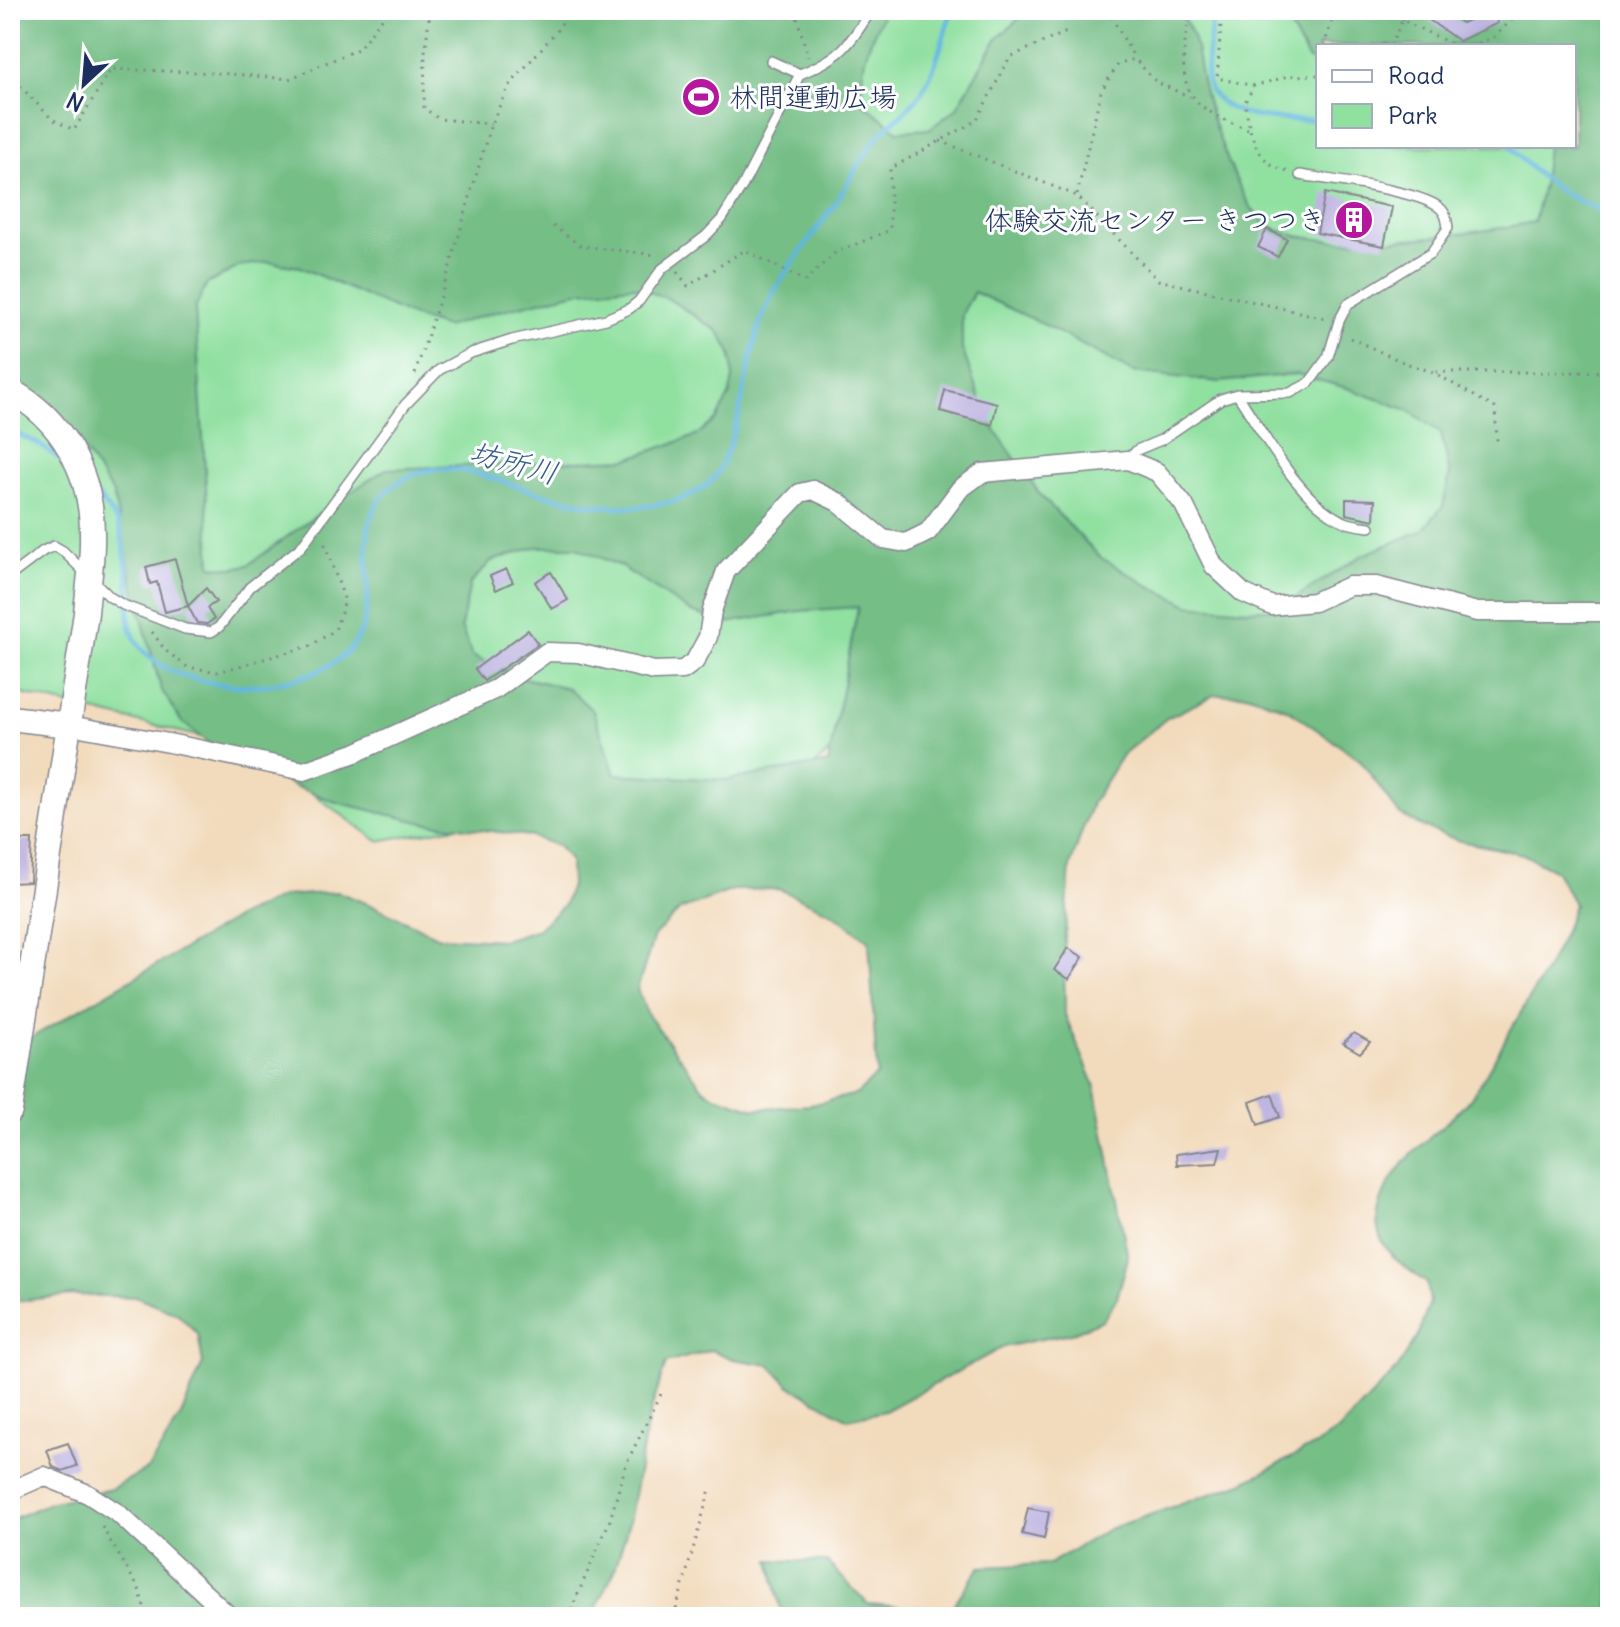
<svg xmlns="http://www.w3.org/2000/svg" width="1620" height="1627" font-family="Delius,'Klee One',sans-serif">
  <rect width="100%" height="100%" fill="#fff"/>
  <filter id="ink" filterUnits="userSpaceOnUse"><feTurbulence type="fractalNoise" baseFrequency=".0125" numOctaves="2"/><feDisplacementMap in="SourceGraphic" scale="16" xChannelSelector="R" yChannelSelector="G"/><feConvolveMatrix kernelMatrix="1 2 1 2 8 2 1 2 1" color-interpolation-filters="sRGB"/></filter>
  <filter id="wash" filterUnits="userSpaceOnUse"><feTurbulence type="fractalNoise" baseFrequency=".006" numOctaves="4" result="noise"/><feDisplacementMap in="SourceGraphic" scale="32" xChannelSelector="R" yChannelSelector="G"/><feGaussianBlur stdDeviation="1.8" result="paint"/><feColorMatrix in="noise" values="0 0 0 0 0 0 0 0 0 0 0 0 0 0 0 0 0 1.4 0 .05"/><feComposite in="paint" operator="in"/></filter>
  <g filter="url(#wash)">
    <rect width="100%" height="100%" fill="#f2dbbd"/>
    <path fill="#90e0a0" stroke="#56887f" stroke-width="2" fill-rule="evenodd" d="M10 10H1610V604L1286 643 877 714 797 779 513 817 378 841 251 749 10 691ZM1318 46H1574V146H1318Z"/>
    <path fill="#74be86" stroke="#487672" stroke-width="2" fill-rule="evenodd" d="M10 10H885C868 44 860 62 862 102L898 131 929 129 956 109 996 40 1028 10H1172C1199 26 1196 58 1203 85 1210 116 1240 205 1265 223 1313 257 1476 234 1534 222L1543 185 1547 146H1574V46H1318V64L1308 59 1281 10H1610V1617H782L770 1560 827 1562 868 1604 949 1611 980 1567 1049 1564 1109 1529 1242 1483 1316 1445 1340 1429 1398 1368 1418 1335 1430 1302 1427 1283C1403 1266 1372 1247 1378 1213 1388 1161 1437 1137 1468 1101 1484 1081 1496 1055 1509 1033 1533 991 1561 951 1574 904L1556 871 1523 854 1460 841 1423 827 1399 814 1360 760 1289 710 1247 694 1214 695 1167 718 1122 755 1092 803 1070 866 1064 950 1065 1015 1095 1086 1128 1258 1117 1298 1103 1320 1075 1332 1003 1347 885 1411 848 1419 789 1385 770 1365 733 1359 712 1350 666 1363 648 1420 629 1522 614 1572 592 1617H10V1520L49 1503 111 1489 148 1469 181 1416 203 1363 198 1334 178 1314 138 1297 72 1295 10 1302V1050L242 915 284 896 338 892 376 907 439 937 503 940 538 929 564 905 571 885 570 860 558 846 530 836 420 822 336 802 296 787 213 747 181 721 161 689 134 589 113 494 89 457 55 414 10 387ZM268 262 300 267 411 316 446 327 495 312 581 291 633 286 667 298 719 332 731 353 733 379 729 396 716 420 695 436 627 459 386 469 332 504 248 565 233 568 211 566 195 309 207 284 240 266ZM974 292 1037 321 1133 372 1220 382 1297 374 1350 389 1408 410 1441 433 1450 474 1443 506 1423 530 1363 555 1279 608 1249 610 1189 605 1148 585 1100 557 1042 497 988 420 962 349V314ZM536 547H576L620 566 691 612 727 623 800 611 858 607 828 763 726 780 615 774 593 711 568 688 519 677 472 656 461 627 470 584 491 561ZM779 889 833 913 869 941 877 1075 857 1094 810 1105 755 1109 713 1095 702 1087 648 1015 637 990 654 936 680 910 733 890Z"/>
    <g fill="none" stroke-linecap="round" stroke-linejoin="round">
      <path stroke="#61b6de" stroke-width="5" d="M1212 10C1213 32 1205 56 1207 78 1212 122 1285 120 1318 120
        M1509 146C1539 178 1568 201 1610 213
        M10 431 35 442 65 462
        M97 495C104 504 114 514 118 524 125 543 127 569 129 589 129 603 127 618 132 632 149 679 228 691 271 684 446 656 308 525 408 477 454 454 508 487 554 497 582 504 618 509 647 506 672 504 702 495 717 474 721 468 723 460 726 454 744 411 746 364 761 321 775 281 806 246 830 211 846 188 859 160 877 138 891 122 911 109 922 91 937 68 943 36 952 10"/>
    </g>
    <g id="blocks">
      <path fill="#bcb2e0" d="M1435 10H1442L1462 23 1490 10 1498 23 1459 41 1429 20Z
        M1325 193 1392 207 1384 246 1317 233Z
        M1267 229 1287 239 1278 257 1258 247Z
        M945 390 997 403 992 425 940 411Z
        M1346 499 1375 500 1374 520 1346 514Z
        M175 559 188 606 165 612 157 582 150 584 146 567Z
        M506 569 513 582 496 590 490 576Z
        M551 572 568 600 552 609 535 582Z
        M206 588 216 602 207 608 214 619 207 624 197 623 188 606Z
        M528 630 538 644 484 681 475 669Z
        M10 840H32L30 882 10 883Z
        M1068 948 1083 957 1069 979 1054 970Z
        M1354 1033 1370 1042 1360 1053 1343 1043Z
        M1272 1094 1280 1117 1258 1125 1250 1102Z
        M1221 1148 1217 1163 1177 1165 1176 1154Z
        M68 1443 77 1466 62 1471 53 1467 47 1450Z
        M1028 1508 1049 1512 1044 1539 1022 1534Z"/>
    </g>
  </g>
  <g filter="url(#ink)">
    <use href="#blocks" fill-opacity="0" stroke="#86858e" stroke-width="2"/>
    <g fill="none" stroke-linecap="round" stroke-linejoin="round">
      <g stroke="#86858e" stroke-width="12">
        <path id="service" d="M771 61 800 74
          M1237 394C1263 432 1300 504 1345 522 1352 525 1362 526 1370 527
          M1128 460 1137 450 1161 440 1221 399 1237 394 1290 393 1309 383 1328 357 1339 321 1348 304 1431 253 1448 228C1447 222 1447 215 1442 210 1426 191 1329 180 1300 175
          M10 576 43 551 54 546 63 551 110 597 123 605 185 629 211 632 219 627 250 587 301 547 405 405 439 370 471 353 512 340 606 319 629 309 639 301 662 269 706 236 722 219 743 185 800 74C841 57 848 47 871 10"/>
      </g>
      <g stroke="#86858e" stroke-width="21">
        <path id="minor" d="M69 725 169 743 304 771 355 753 496 689 547 652 578 653 654 671 683 670 695 661 708 637 712 611 726 571 800 493 813 490 838 502 883 539 906 543 928 532 960 489 982 473 1128 460 1157 472 1169 486 1184 505 1214 566 1243 593 1272 606 1314 602 1349 586H1376L1477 612H1610
          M10 1491 44 1476 88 1494 119 1514 230 1617"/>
      </g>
      <g stroke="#86858e" stroke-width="27">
        <path id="tertiary" d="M10 391C62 418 92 474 92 533 93 560 88 587 86 613L10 1111
          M10 718 69 725"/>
      </g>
      <path stroke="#86858e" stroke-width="3" stroke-dasharray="2 6" stroke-linecap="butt" d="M430 10 425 52 424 108 439 119 491 124
        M795 10 808 57
        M1133 10 1111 16 1135 59
        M1190 10C1178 81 1176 104 1248 129
        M1222 10 1217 78 1254 86
        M1404 10 1402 20 1407 10
        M10 17 14 80 52 119 74 130 111 69 220 73 289 79 358 49 389 10
        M1324 46 1335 10
        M1391 46 1402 20 1456 46
        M1471 46 1494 37 1522 10
        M940 141 1077 196 1158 280 1325 318
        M1287 171C1255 164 1249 131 1245 102L1254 86 1289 76 1318 75
        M1077 195 1101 91 1119 63 1135 59 1156 82 1190 97
        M553 226 581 246 657 255
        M677 272 688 286 745 250 805 281 835 253 890 230V169L976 121 1010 57 1071 30
        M1350 338 1405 363 1433 372 1495 408 1497 441
        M1436 372H1598L1610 365
        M415 374 446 280 491 124 509 86 559 28 569 10
        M152 632 165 650 187 667 218 672 310 646 335 630 345 601 324 542
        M102 1527 139 1589 147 1617
        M568 1617 610 1520 626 1464 661 1394
        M674 1617 710 1489
        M1138 1617 1194 1614 1225 1617"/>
      <use href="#service" stroke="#fff" stroke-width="9"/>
      <use href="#minor" stroke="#fff" stroke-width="18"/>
      <use href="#tertiary" stroke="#fff" stroke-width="24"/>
    </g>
  </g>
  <defs>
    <g id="stadium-disc" transform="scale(2)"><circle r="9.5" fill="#b5179e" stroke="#fff"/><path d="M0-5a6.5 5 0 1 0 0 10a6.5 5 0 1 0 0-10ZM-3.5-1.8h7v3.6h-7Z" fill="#fff"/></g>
    <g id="building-disc" transform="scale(2)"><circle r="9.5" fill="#b5179e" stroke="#fff"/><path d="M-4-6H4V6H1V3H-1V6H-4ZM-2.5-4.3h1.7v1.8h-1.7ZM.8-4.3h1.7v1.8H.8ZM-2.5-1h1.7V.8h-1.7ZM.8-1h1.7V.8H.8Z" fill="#fff"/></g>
  </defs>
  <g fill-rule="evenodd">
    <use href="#stadium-disc" x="701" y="97"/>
    <use href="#building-disc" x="1354" y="220"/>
  </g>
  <g text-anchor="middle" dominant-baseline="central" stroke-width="6" stroke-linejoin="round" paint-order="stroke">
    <g font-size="28" fill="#1b2f5e" stroke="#fff" text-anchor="start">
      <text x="729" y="97">林間運動広場</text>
      <text x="1326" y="220" text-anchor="end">体験交流センター きつつき</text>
    </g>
    <g font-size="30" font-style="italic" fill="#345e8b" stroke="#fff">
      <text transform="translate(514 462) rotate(15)">坊所川</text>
    </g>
  </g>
  <rect width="1620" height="1627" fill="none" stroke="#fff" stroke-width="40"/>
  <rect x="1316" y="44" width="260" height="104" fill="#ffffff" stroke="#a4acbf" stroke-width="2"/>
  <rect x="1332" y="70" width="40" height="12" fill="#ffffff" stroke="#a4acbf" stroke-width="2"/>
  <text x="1388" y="84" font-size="24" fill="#1b2f5e">Road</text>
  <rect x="1332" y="104" width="40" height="24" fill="#90e0a0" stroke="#a4acbf" stroke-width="2"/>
  <text x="1388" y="124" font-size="24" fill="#1b2f5e">Park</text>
  <g transform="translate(84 84) rotate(206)" stroke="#ffffff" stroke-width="6" paint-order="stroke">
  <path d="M0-6L14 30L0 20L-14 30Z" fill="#1b2f5e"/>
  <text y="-12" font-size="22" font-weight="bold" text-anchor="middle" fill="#1b2f5e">N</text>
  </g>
</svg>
